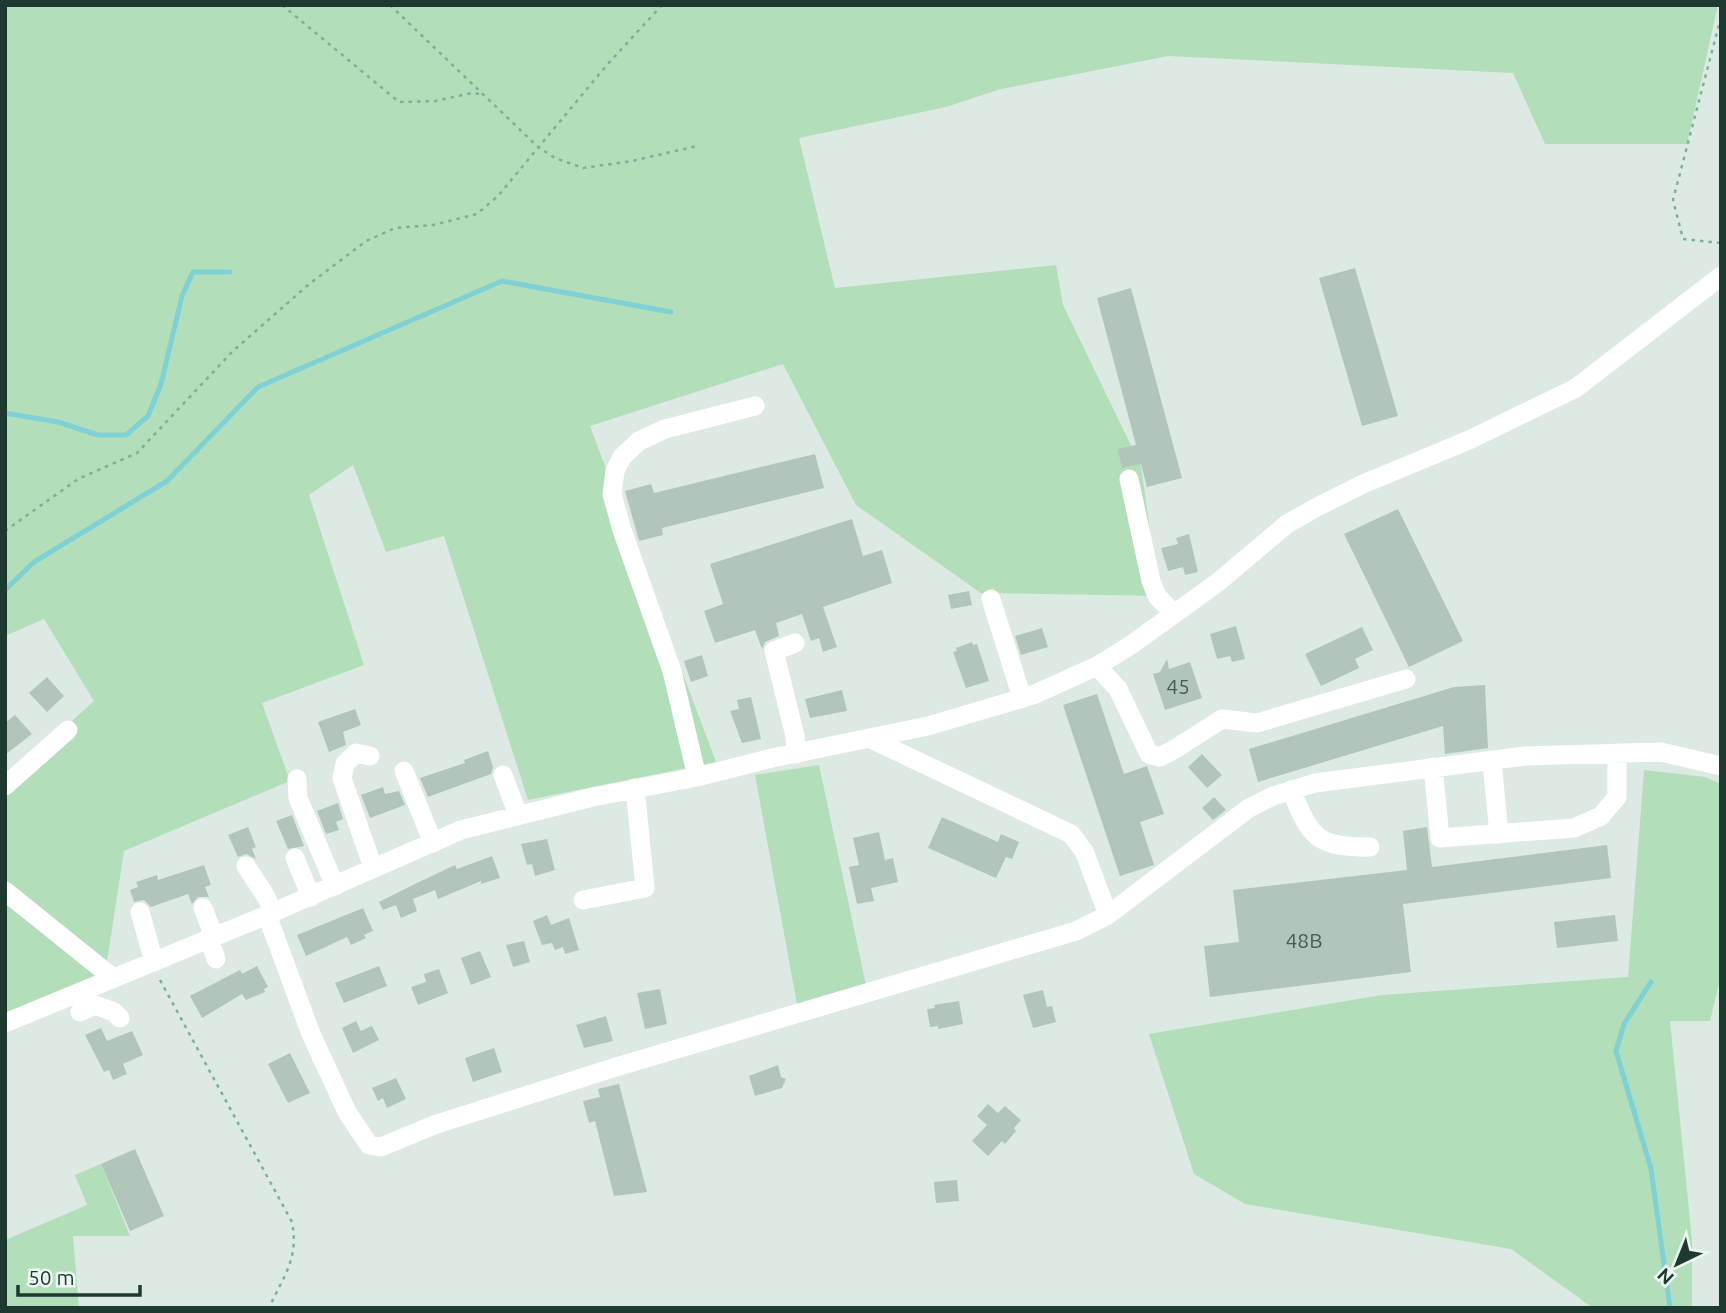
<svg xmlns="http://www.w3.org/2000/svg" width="1726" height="1313" font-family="Ubuntu,sans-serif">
  <rect width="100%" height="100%" fill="#dceae3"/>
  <path fill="#b3deba" d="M5 5H1718L1687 144H1545L1513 73 1168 56 1001 89 946 107 799 138 835 288 1056 265 1063 305 1141 466 1159 596 981 593 856 505 783 364 590 426 716 762 528 800 444 536 386 552 353 465 309 495 364 665 262 703 290 781 124 851 106 968 5 889V782L94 701 44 619 5 636Z
    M819 765 866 985 797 1004 755 775Z
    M1644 770 1705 777 1721 784V975L1710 1021H1670L1692 1240V1308H1593L1511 1249 1245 1204 1194 1174 1149 1034 1382 995 1628 977Z
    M5 904 99 976 5 1014Z
    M101 1164 130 1236H73L79 1308H5V1240L87 1205 75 1175Z"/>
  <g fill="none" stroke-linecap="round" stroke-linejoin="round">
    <path stroke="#7ed1d5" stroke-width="5" d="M5 413 58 422 98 435H126L148 416 161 384 182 296 193 272H230
      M5 590 34 562 167 481 258 387 502 281 671 312
      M1651 982 1624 1024 1616 1051 1651 1169 1670 1308"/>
  </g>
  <path fill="#b2c5bb" d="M1355 268 1398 416 1362 426 1319 278Z
    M1131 288 1182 478 1147 487 1141 464 1122 468 1119 455 1118 449 1136 445 1097 298Z
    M815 454 824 488 662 528 663 535 639 541 625 491 651 484 654 493Z
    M1398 509 1463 641 1409 667 1344 534Z
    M852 519 863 556 882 550 892 583 823 607 837 647 823 652 819 638 811 641 802 614 776 623 779 636 765 642 762 649 755 630 715 643 704 611 723 604 710 564Z
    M1189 534 1198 572 1185 575 1183 567 1168 571 1161 548 1178 544 1176 538Z
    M969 591 972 605 951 609 948 595Z
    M1236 626 1245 659 1232 662 1230 656 1217 659 1210 634Z
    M1362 627 1373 650 1355 659 1359 668 1321 686 1305 654Z
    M1042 628 1048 647 1021 655 1015 636Z
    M972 642 973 645 977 644 989 681 966 688 953 652 957 651 956 648Z
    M702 655 708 676 691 682 684 661Z
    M1167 659 1169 669 1190 662 1202 698 1165 710 1153 674 1160 672Z
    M47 677 64 696 47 712 29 693Z
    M1485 685 1488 748 1445 754 1443 726 1258 782 1249 749 1454 687Z
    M842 690 847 711 810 718 805 699Z
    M1097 694 1124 774 1147 766 1164 814 1140 822 1154 865 1120 876 1063 705Z
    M751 697 761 739 742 743 730 711 739 709 737 700Z
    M355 709 361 725 343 732 346 745 329 752 318 722Z
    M15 715 32 734 5 755V723Z
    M488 751 493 767 491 774 428 797 420 778 465 763 464 760Z
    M1202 754 1222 775 1207 788 1188 767Z
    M383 787 385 794 399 791 405 805 370 818 361 795Z
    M1214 797 1226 810 1213 820 1202 808Z
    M338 803 343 819 336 822 339 830 326 834 317 811Z
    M292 815 304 846 288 849 276 821Z
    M942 817 998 842 1001 834 1019 842 1012 859 1006 857 996 878 928 848Z
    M248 827 256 847 252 849 256 859 246 854 238 857 228 835Z
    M1427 827 1432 867 1607 845 1611 878 1403 904 1411 972 1210 997 1204 946 1239 942 1233 890 1407 870 1403 831Z
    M879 832 885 860 893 858 898 882 871 888 874 901 857 904 849 867 859 865 853 838Z
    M547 839 555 870 535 876 532 864 527 865 521 844Z
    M492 856 500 878 481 884V881L438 899 435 890 413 899 417 911 401 918 396 905 383 910 379 902 417 883 455 865 457 869Z
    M204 865 211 885 205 887 209 897H198L192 904 188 894 151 907 144 900 134 902 130 890 138 887 136 882 157 875 158 880Z
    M363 908 373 931 364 935 366 938 351 945 347 937 306 956 297 935Z
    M547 915 551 925 569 918 579 950 565 954 563 947 555 950 552 943 542 945 533 921Z
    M1615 915 1618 941 1557 948 1554 922Z
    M524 941 530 962 513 967 506 945Z
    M480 951 491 977 471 985 461 958Z
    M257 966 268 987 264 989 265 992 246 1000 242 994 202 1018 190 996 240 970 242 974Z
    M379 966 387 986 344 1003 335 983Z
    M439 969 448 993 418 1005 411 987 426 982 424 974Z
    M660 989 667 1024 645 1029 637 993Z
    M1043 990 1047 1007 1052 1006 1056 1022 1033 1028 1023 995Z
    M959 1001 963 1024 938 1029V1026L930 1027 927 1009 935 1008 934 1005Z
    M606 1016 613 1041 584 1048 576 1025Z
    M356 1021 361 1031 372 1026 379 1040 353 1053 342 1028Z
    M101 1028 107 1041 132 1031 143 1055 123 1064 127 1074 113 1080 109 1070 104 1072 85 1035Z
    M494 1048 502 1072 473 1082 465 1058Z
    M290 1053 310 1093 288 1103 268 1064Z
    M778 1065 781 1077 786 1079 782 1088 755 1096 749 1076Z
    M396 1078 406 1099 387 1108 383 1098 378 1101 372 1088Z
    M619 1084 647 1192 614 1196 595 1121 589 1123 583 1101 600 1097 598 1089 602 1088Z
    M988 1104 998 1113 1005 1106 1021 1120 1014 1128 1016 1131 1005 1144 1002 1141 988 1156 972 1141 987 1125 977 1116Z
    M135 1149 164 1216 130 1231 101 1164Z
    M957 1180 959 1201 936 1203 934 1182Z"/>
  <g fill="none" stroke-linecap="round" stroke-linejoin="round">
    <path stroke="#7ab19a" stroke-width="2.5" stroke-dasharray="3.5 5" stroke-linecap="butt" d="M282 5 399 102 435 101 472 93 481 94
      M390 5 538 147 555 158 583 168 632 161 697 146
      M1721 17 1673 200 1683 239 1721 243
      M5 531 78 479 137 453 233 351 308 285 366 241 395 228 433 225 477 214 498 196 606 66 662 5
      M160 980 292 1222C299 1259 284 1275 269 1308"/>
    <path stroke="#fff" stroke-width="19" d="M1129 479 1151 581 1157 596 1173 613
      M991 599 1022 698
      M795 643 774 651 795 736 796 754
      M1097 666 1118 689 1149 754 1160 757 1175 749 1222 719 1257 723 1406 679
      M871 739 1071 834 1084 851 1108 915
      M370 756 356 753 345 764 342 778 373 868
      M1492 762 1499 834
      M1433 767 1440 838 1574 828 1601 816 1617 797V753
      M404 771 433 843
      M503 775 518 815
      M697 777 672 671 622 530 612 494 615 471 622 457 639 441 665 429 755 406
      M297 779 298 798 335 886
      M5 786 68 730
      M1291 790C1311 838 1316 847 1370 847
      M295 858 311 897
      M246 866 265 895 274 913
      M5 891 113 978
      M583 900 645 888 635 788
      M203 908 214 937
      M140 912 154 962
      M267 915 311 1034 347 1112 369 1145 381 1147 434 1125 616 1067 1076 931 1108 915 1249 808 1273 796 1315 783 1525 756 1661 752 1721 766
      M209 939 216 959
      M80 1012 95 1005 114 1012 120 1018
      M5 1023 267 915 461 830 593 797 697 777 772 758 928 726 1033 695 1097 666 1131 645 1217 583 1287 524 1319 506 1363 484 1469 440 1576 388 1721 276"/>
  </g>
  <g text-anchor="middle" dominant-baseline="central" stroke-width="5" stroke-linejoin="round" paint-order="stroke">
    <g font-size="21" fill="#425d53">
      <text x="1178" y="686">45</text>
      <text x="1304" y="940">48B</text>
    </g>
  </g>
  <rect width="1726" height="1313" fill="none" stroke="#1d3a30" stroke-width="14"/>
  <g transform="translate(1677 1264) rotate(223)" stroke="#edf7f1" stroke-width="5" paint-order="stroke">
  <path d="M0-5L12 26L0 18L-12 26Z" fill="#1d3a30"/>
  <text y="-10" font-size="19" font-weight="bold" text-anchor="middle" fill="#1d3a30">N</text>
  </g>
  <path d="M18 1285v10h122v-10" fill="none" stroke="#1d3a30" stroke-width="3.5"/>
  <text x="28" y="1285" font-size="21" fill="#1d3a30" stroke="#edf7f1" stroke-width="5" paint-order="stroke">50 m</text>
</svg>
